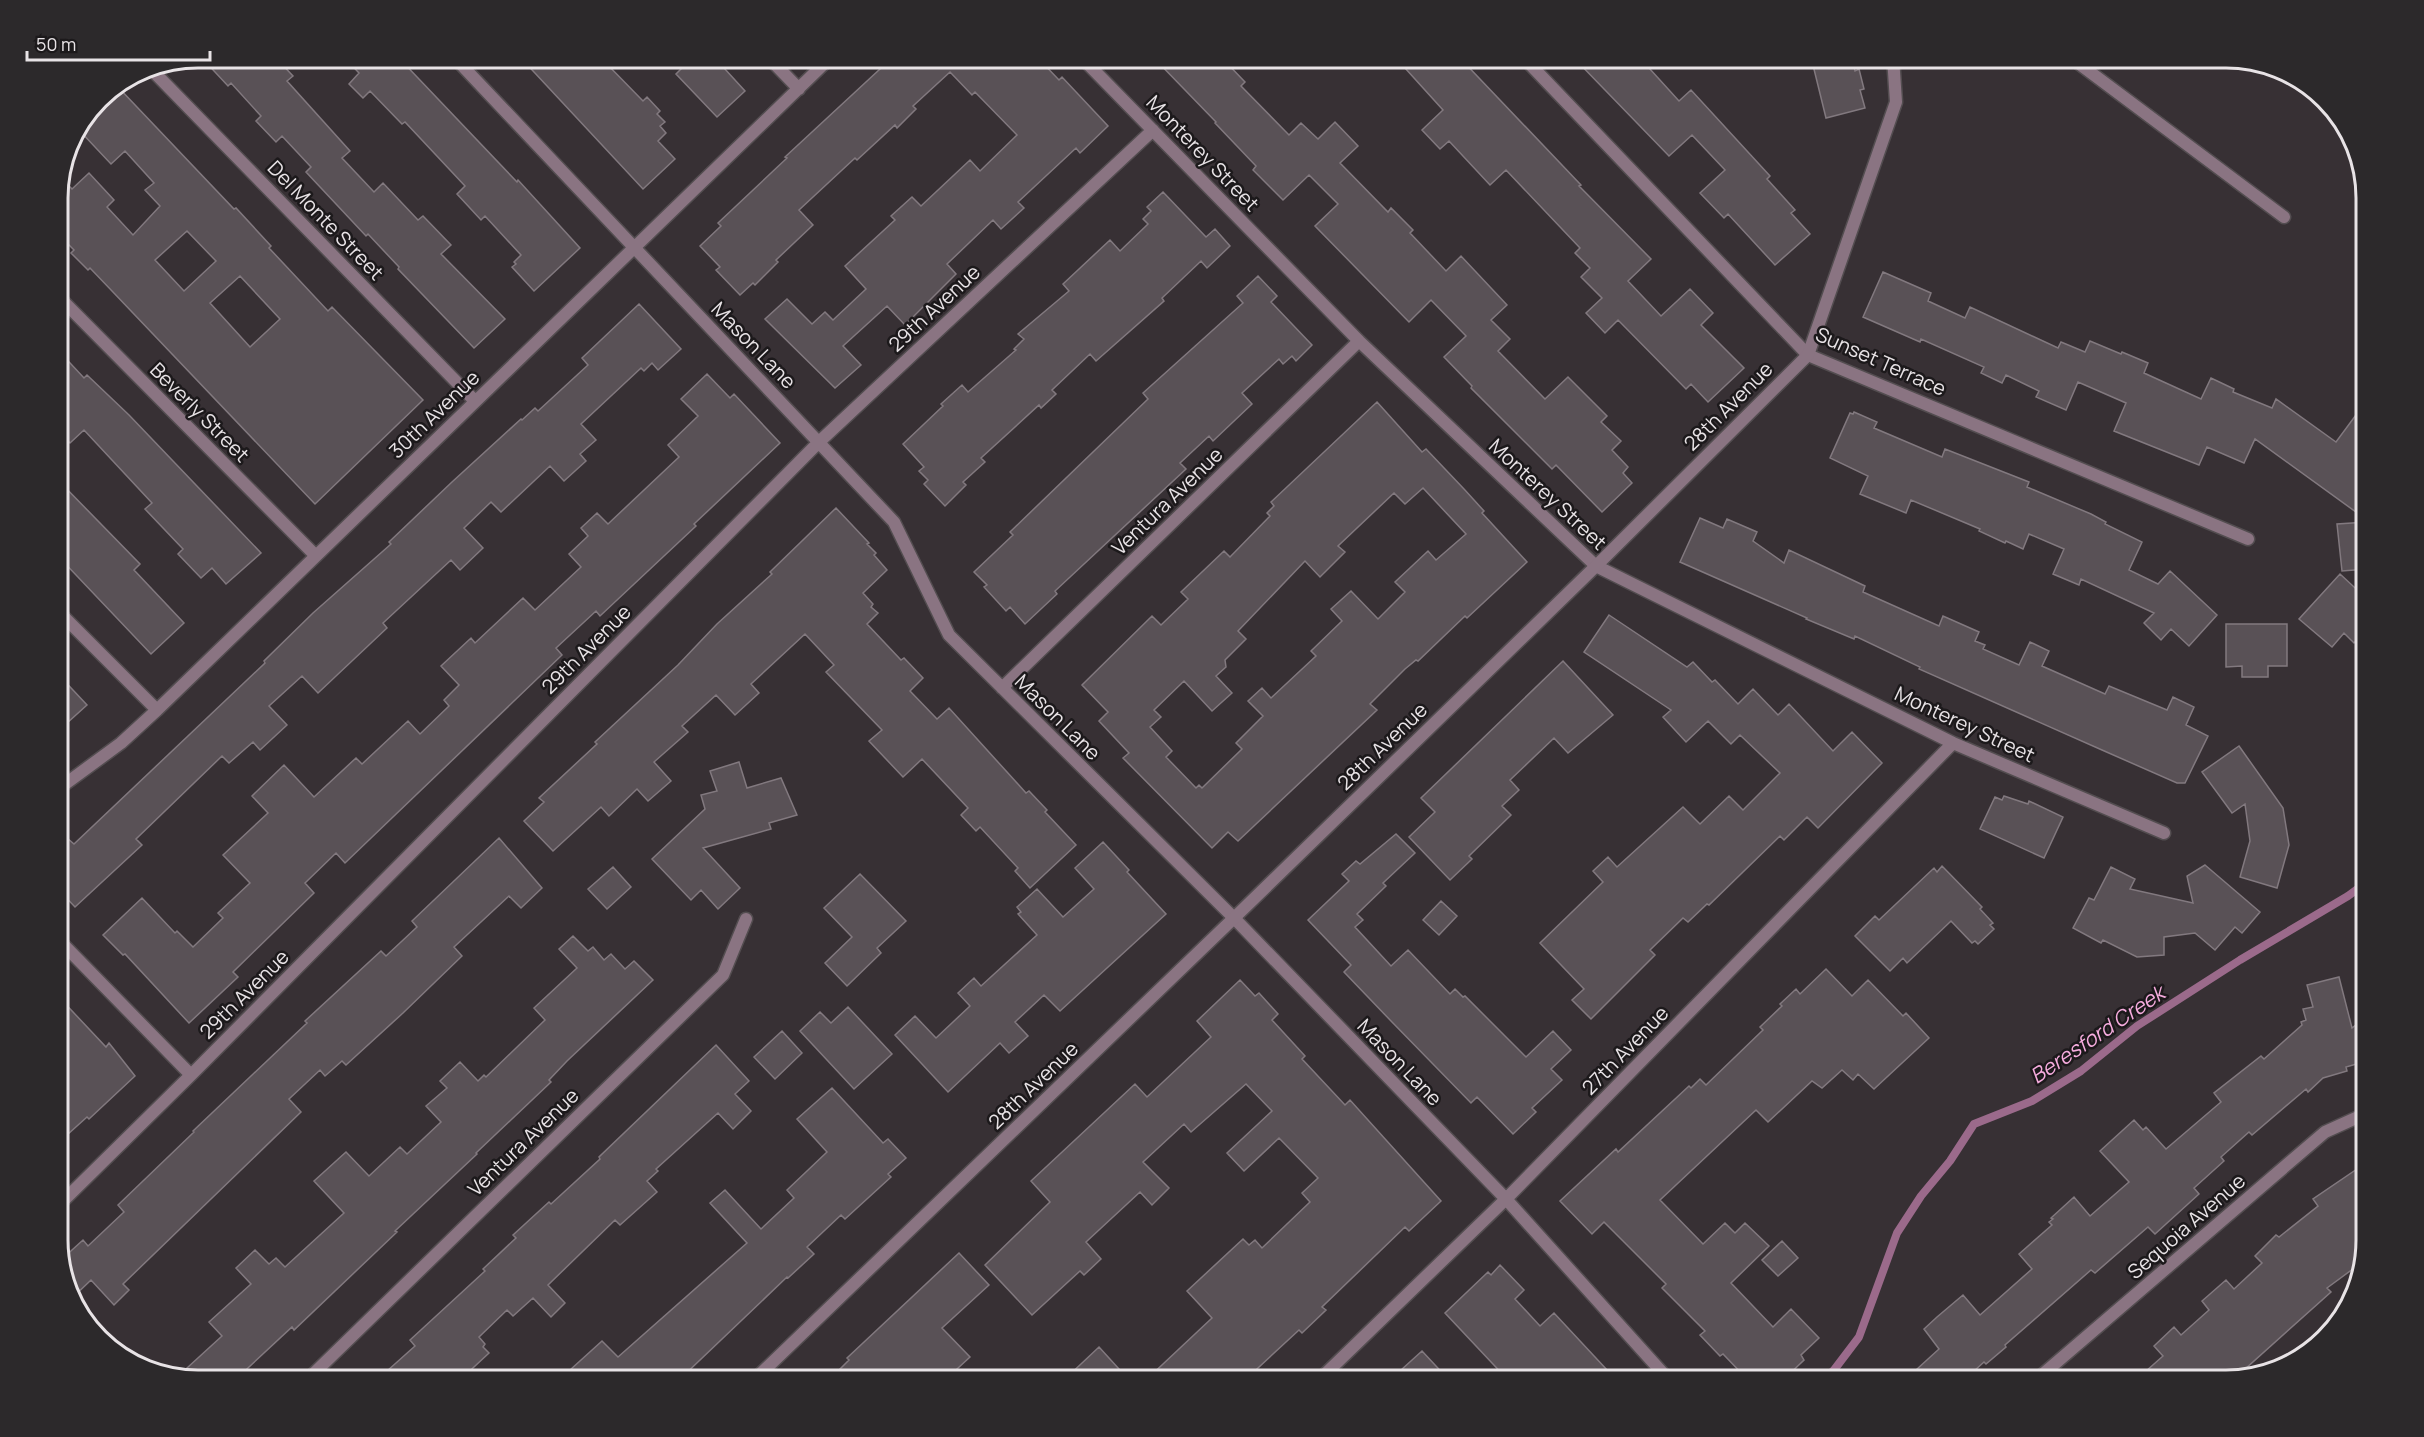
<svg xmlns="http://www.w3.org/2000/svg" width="2424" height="1437" font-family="Manrope,sans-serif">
  <rect width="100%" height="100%" fill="#373034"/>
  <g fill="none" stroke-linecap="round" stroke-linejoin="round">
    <path stroke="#9b6a8b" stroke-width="8" d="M1823 1380 1834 1370 1859 1337 1897 1233 1921 1196 1950 1161 1974 1124 2032 1101 2081 1071 2137 1026 2240 960 2348 896 2367 882"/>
  </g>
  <path fill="#595156" stroke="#82797f" stroke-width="1.5" fill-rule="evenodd" d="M201 57H275L293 76 287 81 350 151 342 158 374 192 383 183 418 220 423 216 451 245 441 254 505 319 474 348 398 269 399 267 368 234 366 236 306 172 311 167 282 136 276 142 256 121 261 116 231 83 228 86Z
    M344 57H398L517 182 518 180 580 248 534 291 512 267 516 264 514 262 521 255 485 216 481 220 457 194 465 186 405 122 402 124 370 91 363 98 349 84 359 73Z
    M520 57H600L643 101 647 97 660 111 657 114 665 122 660 126 666 133 658 141 675 159 643 189Z
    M672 57H735L724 68 745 91 717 117 676 74 682 68Z
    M893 57H1037L1059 80 1062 77 1108 126 1080 153 1076 148 1018 202 1024 208 1001 229 993 220 947 264 956 274 905 325 887 306 843 346 861 365 835 388 765 319 787 299 812 324 825 312 833 320 866 289 845 266 895 220 891 216 912 197 921 206 970 160 980 171 1017 135 975 92 972 95 950 72 913 106 916 109 897 128 895 125 857 160 855 158 799 210 813 225 776 260 778 262 755 285 753 283 740 295 716 270 720 267 700 246 721 226 718 223 787 158 785 157Z
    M1153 57H1221L1245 82 1241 86 1289 135 1301 123 1318 139 1335 122 1358 146 1340 163 1388 212 1391 208 1413 230 1410 233 1446 271 1461 256 1507 305 1491 320 1510 339 1498 351 1545 399 1568 377 1607 416 1601 422 1621 441 1612 450 1628 467 1623 473 1632 483 1602 512 1556 465 1552 469 1471 388 1472 386 1444 357 1466 336 1431 300 1409 322 1315 226 1338 204 1309 175 1283 200 1253 170 1256 166 1215 123 1216 122Z
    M1395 57H1459L1581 185 1579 186 1651 259 1628 281 1661 316 1690 289 1713 313 1701 325 1744 368 1708 402 1691 384 1686 389 1618 320 1605 333 1586 313 1602 298 1581 277 1590 268 1575 253 1580 248 1506 170 1490 185 1449 141 1440 149 1422 130 1443 110Z
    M1573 57H1639L1679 101 1691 90 1770 176 1767 179 1795 210 1791 213 1810 234 1775 265 1728 214 1724 218 1700 193 1725 170 1692 135 1669 156Z
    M1811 57H1852L1855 71 1859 69 1864 89 1860 90 1865 108 1826 118Z
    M117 86 234 209 236 208 271 246 269 248 328 311 332 307 423 400 315 504 112 291 90 268 88 270 71 253 74 250 57 233V189L60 176 72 189 89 173 114 200 107 207 133 235 160 206 145 190 154 183 125 151 111 164 78 129 98 98ZM187 231 216 261 184 291 155 260ZM240 276 280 319 250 347 210 303Z
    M1163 192 1206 237 1215 229 1230 246 1207 268 1201 261 1162 298 1164 301 1096 361 1090 354 1052 390 1056 394 1041 408 1039 405 981 458 985 462 963 482 966 485 945 506 924 484 928 480 919 471 924 467 903 444 943 406 941 404 962 385 968 392 1016 350 1014 349 1024 339 1018 334 1069 291 1063 284 1110 240 1120 251 1148 224 1143 219 1151 211 1147 207Z
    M1883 272 1931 293 1928 301 1965 318 1970 307 2058 348 2061 342 2085 352 2090 341 2121 354 2122 352 2148 363 2144 373 2201 399 2211 378 2234 389 2233 392 2272 408 2276 399 2336 442 2367 400V520L2255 439 2244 463 2207 447 2199 465 2114 431 2126 403 2078 382 2066 410 2036 397 2039 391 2006 375 2002 383 1981 373 1984 367 1921 339 1920 342 1863 317Z
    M1258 276 1277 296 1271 302 1312 345 1296 361 1292 356 1283 364 1279 359 1242 393 1252 404 1213 441 1209 436 1180 463 1186 469 1055 591 1057 594 1025 624 1010 607 1006 611 984 587 987 585 974 572 1013 535 1010 532 1148 399 1143 393 1243 303 1237 296Z
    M639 304 681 349 658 370 652 363 644 371 641 368 581 424 596 440 580 454 586 461 564 481 550 466 501 512 491 502 464 528 483 548 460 570 451 560 383 623 387 628 318 693 302 676 269 706 287 725 260 750 253 742 229 763 222 756 136 839 142 845 75 907 57 888V847L67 838 74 844 265 663 264 661 313 613 391 544 389 542 452 482 521 419 522 420 535 408 538 411 588 365 582 358Z
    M57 349 84 378 87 375 129 415 261 553 226 584 212 568 201 578 178 554 183 549 145 509 152 503 84 430 70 443 57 429Z
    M707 374 730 398 734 394 780 443 694 524 696 526 600 616 596 611 556 648 562 655 345 863 336 853 305 883 314 893 233 972 238 977 189 1023 125 954 123 955 103 935 142 898 175 933 177 931 193 947 223 918 218 913 250 883 223 855 268 813 252 796 284 765 314 797 356 758 362 764 408 721 420 734 449 706 444 700 459 685 441 666 471 638 475 643 523 598 535 610 581 567 569 554 588 536 581 528 597 513 608 524 679 457 668 445 698 416 681 399Z
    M1377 402 1422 452 1426 449 1464 489 1484 511 1482 513 1527 562 1467 618 1465 616 1418 661 1416 660 1405 669 1370 704 1377 710 1238 841 1228 832 1212 848 1123 758 1129 753 1099 721 1108 712 1082 685 1152 616 1161 625 1188 599 1181 592 1224 551 1230 557 1270 516 1267 513 1274 506 1271 502ZM1423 488 1466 534 1436 560 1428 551 1395 582 1405 592 1378 619 1351 591 1331 609 1342 621 1311 651 1316 656 1271 698 1262 688 1248 701 1263 716 1236 743 1242 749 1202 788 1199 785 1196 788 1166 757 1172 751 1150 727 1161 717 1154 710 1184 681 1212 711 1232 693 1216 676 1226 667 1225 660 1246 639 1238 631 1305 561 1320 577 1345 552 1338 546 1394 493 1405 504Z
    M1854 412 1877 422 1874 428 1942 457 1945 449 2029 482 2027 487 2091 514 2106 522 2105 524 2142 542 2129 570 2158 584 2170 571 2217 615 2189 646 2171 629 2161 640 2144 623 2154 613 2081 579 2079 585 2053 574 2064 549 2029 534 2023 549 2006 541 2005 543 1979 531 1980 529 1911 500 1906 513 1860 494 1868 476 1830 458 1850 413 1853 414Z
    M57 479 140 564 134 570 184 623 151 654 57 555Z
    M836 508 869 543 867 544 876 553 874 555 887 570 863 593 873 604 871 607 878 613 867 624 901 660 904 658 923 678 910 691 937 719 949 708 1026 793 1029 791 1047 810 1045 812 1076 845 1030 888 1015 871 1018 868 980 827 976 831 961 815 968 808 922 759 903 777 869 741 882 730 826 672 834 665 805 634 751 684 759 693 735 715 716 695 682 726 688 732 654 762 671 781 648 801 637 789 609 816 601 807 553 851 524 821 544 802 539 798 597 744 595 742 678 665 717 624 772 574 770 572Z
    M1700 518 1723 528 1727 519 1757 532 1753 541 1784 563 1789 550 1865 586 1863 592 1939 626 1943 616 1979 632 1975 641 1985 645 1983 649 2019 665 2030 642 2049 651 2042 666 2105 694 2109 686 2167 710 2173 697 2194 707 2186 725 2208 736 2185 783H2177L2102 750 1919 669 1920 667 1855 636 1854 639 1806 619 1807 618 1680 562Z
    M2367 522V569L2342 571 2337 524Z
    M2340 574 2367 599V629L2354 643 2344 633 2332 647 2299 619Z
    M1609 615 1687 667 1693 662 1712 682 1715 680 1738 704 1753 689 1778 715 1789 704 1833 751 1852 732 1882 763 1818 828 1807 817 1784 840 1780 836 1709 905 1707 904 1688 922 1683 918 1650 950 1655 955 1591 1019 1572 1000 1584 989 1540 943 1603 882 1593 871 1608 857 1617 867 1683 807 1700 824 1729 796 1743 810 1780 773 1740 735 1731 744 1708 721 1686 742 1663 717 1671 710 1584 652Z
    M2226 624H2287V666H2268V677H2242V666L2226 667Z
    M1563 661 1613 715 1568 753 1554 738 1510 780 1519 790 1502 806 1511 815 1469 856 1472 859 1450 880 1409 837 1435 812 1421 798Z
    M57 673 87 705 57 732Z
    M2239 746 2283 808 2289 845 2277 888 2240 877 2250 841 2245 804 2232 813 2202 772Z
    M739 762 747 788 781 778 797 815 769 823 771 829 703 848 740 888 718 909 701 890 691 900 652 859 705 809 701 795 717 791 710 771Z
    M2004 796 2028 804 2029 801 2063 817 2044 858 1980 829 1995 797 2002 800Z
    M1396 834 1415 853 1383 883 1386 886 1357 914 1363 920 1355 927 1391 966 1408 950 1450 994 1455 989 1463 997 1465 996 1526 1057 1553 1031 1571 1050 1551 1069 1562 1080 1532 1108 1536 1112 1513 1134 1477 1097 1471 1103 1391 1021 1344 972 1351 965 1308 920 1349 881 1342 874 1356 861 1360 864Z
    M499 838 542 888 521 908 509 896 454 947 462 956 403 1013 346 1065 342 1061 325 1076 320 1070 289 1099 301 1112 123 1284 129 1290 114 1305 91 1280 72 1298 61 1260 83 1240 88 1246 124 1212 118 1205 194 1132 193 1131 307 1023 305 1021 381 951 386 956 417 927 412 921Z
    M1103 842 1129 870 1127 872 1166 914 1060 1011 1044 995 1015 1022 1028 1036 1009 1053 1000 1043 948 1092 895 1035 915 1016 936 1038 970 1006 958 993 974 978 981 986 1037 935 1018 914 1021 912 1017 907 1037 889 1063 917 1094 889 1075 868Z
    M2205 865 2260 912 2242 933 2235 927 2215 950 2195 933 2164 937V955L2137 957 2103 940 2101 943 2073 928 2089 898 2094 900 2111 867 2135 879 2130 889 2193 903 2187 876Z
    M1942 866 1982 907 1980 909 1993 923 1990 925 1994 929 1978 944 1975 941 1972 943 1951 921 1907 963 1903 958 1890 971 1855 936 1875 916 1879 920 1934 868 1937 872Z
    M613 867 631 887 607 909 588 889Z
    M860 874 906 921 877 948 881 953 847 986 825 963 852 937 824 908Z
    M1441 901 1457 916 1439 935 1423 920Z
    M573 936 588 951 593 947 604 960 611 954 625 969 634 961 653 980 567 1061 549 1080 551 1082 476 1153 477 1154 395 1231 397 1232 294 1330 292 1327 235 1380H199L187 1368 222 1336 209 1322 251 1284 236 1268 255 1250 269 1264 276 1258 285 1267 344 1213 314 1181 346 1152 369 1176 400 1147 407 1154 441 1122 426 1106 447 1088 440 1081 460 1062 478 1081 484 1075 486 1077 545 1020 534 1008 577 968 559 949Z
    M1826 969 1852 996 1868 980 1903 1016 1906 1013 1929 1038 1874 1089 1858 1074 1853 1080 1842 1070 1822 1088 1812 1081 1768 1122 1756 1110 1660 1200 1703 1244 1725 1223 1735 1233 1745 1223 1769 1246 1731 1283 1773 1327 1791 1309 1819 1338 1801 1355 1804 1360 1783 1380H1748L1723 1354 1720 1356 1700 1335 1705 1331 1662 1288 1666 1284 1604 1222 1592 1234 1560 1201 1616 1149 1618 1152 1689 1086 1691 1088 1700 1079 1706 1085 1763 1030 1760 1027 1782 1006 1780 1004 1796 989 1800 994Z
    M2339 977 2352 1028 2367 1016V1061L2346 1067 2347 1071 2323 1078 2308 1092 2306 1089 2252 1135 2249 1132 2221 1157 2224 1161 2194 1188 2199 1194 2155 1234 2148 1227 2095 1273 2091 1270 2005 1345 2006 1347 1986 1364 1984 1362 1964 1380H1905L1939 1349 1924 1329 1937 1317 1963 1295 1980 1315 2032 1269 2019 1254 2052 1225 2049 1222 2053 1219 2051 1218 2074 1197 2090 1216 2129 1182 2100 1151 2134 1120 2143 1130 2146 1127 2166 1149 2221 1102 2214 1093 2261 1056 2264 1059 2302 1025 2301 1022 2306 1020 2303 1009 2313 1007 2307 985Z
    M1240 980 1255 996 1259 993 1278 1014 1272 1020 1305 1056 1302 1059 1345 1105 1350 1100 1441 1201 1409 1231 1405 1227 1322 1307 1326 1310 1302 1333 1299 1330 1245 1380H1146L1212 1318 1187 1291 1243 1239 1249 1245 1255 1240 1262 1248 1310 1202 1302 1193 1318 1178 1279 1138 1244 1171 1227 1153 1272 1111 1246 1084 1191 1132 1184 1124 1143 1162 1169 1188 1152 1205 1140 1192 1086 1242 1101 1259 1084 1275 1080 1271 1032 1315 985 1265 1050 1202 1031 1181 1135 1084 1147 1097 1211 1037 1197 1021Z
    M57 995 106 1047 109 1043 135 1076 89 1119 87 1117 67 1135 57 1125Z
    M848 1007 892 1054 854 1089 800 1031 820 1012 831 1023Z
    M782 1031 802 1053 775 1079 754 1057Z
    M716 1045 749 1081 735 1094 751 1111 733 1129 718 1113 656 1169 658 1171 647 1181 657 1192 620 1225 615 1220 548 1285 565 1303 551 1317 533 1298 513 1316 507 1310 479 1337 485 1344 483 1347 489 1353 460 1380H377L415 1346 410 1340 485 1271 483 1269 516 1238 513 1235 549 1202 551 1204 600 1159 599 1157Z
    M832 1088 883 1143 888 1139 906 1158 888 1174 891 1177 845 1219 841 1215 807 1247 814 1254 788 1278 787 1277 679 1380H559L602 1341 618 1357 747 1243 710 1203 725 1190 761 1229 794 1198 787 1190 827 1152 797 1119Z
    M2360 1167 2367 1177V1240L2361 1263 2327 1288 2331 1292 2235 1378 2227 1380H2136L2163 1356 2154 1346 2174 1327 2181 1335 2209 1310 2202 1301 2226 1280 2234 1289 2262 1263 2255 1256 2276 1235 2279 1237 2318 1206 2313 1199Z
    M1782 1241 1798 1258 1778 1276 1762 1260Z
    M959 1253 989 1285 942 1328 970 1357 945 1380H829L849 1360 847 1358Z
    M1500 1265 1524 1290 1515 1299 1540 1326 1554 1313 1608 1371 1598 1380H1538L1530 1372 1521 1380H1508L1445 1313 1488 1272 1491 1275Z
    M1099 1347 1129 1380H1064Z
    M1422 1351 1449 1380H1390Z"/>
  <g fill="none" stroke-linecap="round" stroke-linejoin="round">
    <g stroke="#534d50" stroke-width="15">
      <path id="service" d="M2070 57 2284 217"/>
    </g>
    <g stroke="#534d50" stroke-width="15">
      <path id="minor" d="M454 57 894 522 949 635 1234 918 1506 1199 1669 1380
        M768 57 799 89
        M1081 57 1359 341 1596 566 1953 743 2164 833
        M1523 57 1808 355 2248 539
        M149 67 475 401
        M57 295 316 556
        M57 610 157 710
        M1002 688 1359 341
        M57 790 121 743 157 710 831 57
        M57 938 191 1075
        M57 1207 191 1075 819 442 1153 130
        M307 1380 723 975 746 919
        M1319 1380 1506 1199 1953 743
        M2036 1380 2325 1132 2367 1113"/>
    </g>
    <g stroke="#534d50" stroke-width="15">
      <path id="tertiary" d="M754 1380 1234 918 1596 566 1808 355 1896 102 1893 57"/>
    </g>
    <use href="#service" stroke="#8a7482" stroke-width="12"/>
    <use href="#minor" stroke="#8a7482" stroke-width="12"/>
    <use href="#tertiary" stroke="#8a7482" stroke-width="12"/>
  </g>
  <g text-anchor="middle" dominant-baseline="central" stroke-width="5" stroke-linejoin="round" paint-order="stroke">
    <g font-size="20" fill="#e8e3e6" stroke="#1c191b">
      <text transform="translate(1203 153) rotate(46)">Monterey Street</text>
      <text transform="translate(326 220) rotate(46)">Del Monte Street</text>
      <text transform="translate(934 308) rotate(-43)">29th Avenue</text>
      <text transform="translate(754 345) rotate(46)">Mason Lane</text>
      <text transform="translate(1881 361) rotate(24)">Sunset Terrace</text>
      <text transform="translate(1728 406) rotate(-45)">28th Avenue</text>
      <text transform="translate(200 412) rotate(45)">Beverly Street</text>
      <text transform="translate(434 414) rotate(-44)">30th Avenue</text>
      <text transform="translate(1548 494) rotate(43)">Monterey Street</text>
      <text transform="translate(1167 501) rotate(-44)">Ventura Avenue</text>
      <text transform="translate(586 649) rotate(-45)">29th Avenue</text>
      <text transform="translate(1058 717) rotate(45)">Mason Lane</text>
      <text transform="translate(1965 724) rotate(25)">Monterey Street</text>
      <text transform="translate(1382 746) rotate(-44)">28th Avenue</text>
      <text transform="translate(244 994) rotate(-45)">29th Avenue</text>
      <text transform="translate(1625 1050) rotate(-46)">27th Avenue</text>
      <text transform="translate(1400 1062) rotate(46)">Mason Lane</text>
      <text transform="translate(1033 1085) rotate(-44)">28th Avenue</text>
      <text transform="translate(523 1142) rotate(-44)">Ventura Avenue</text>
      <text transform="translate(2186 1226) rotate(-41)">Sequoia Avenue</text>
    </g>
    <g font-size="21" font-style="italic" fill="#f6acde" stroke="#1c191b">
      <text transform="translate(2097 1034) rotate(-34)">Beresford Creek</text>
    </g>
  </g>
  <path d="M0 0H2424V1437H0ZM198 68H2226A130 130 0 0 1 2356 198V1240A130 130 0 0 1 2226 1370H198A130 130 0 0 1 68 1240V198A130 130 0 0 1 198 68Z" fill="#2c292b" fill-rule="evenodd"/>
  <path fill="none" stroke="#e8e3e6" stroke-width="3" d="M198 68H2226A130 130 0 0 1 2356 198V1240A130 130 0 0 1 2226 1370H198A130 130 0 0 1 68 1240V198A130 130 0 0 1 198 68Z"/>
  <path d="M27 51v9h183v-9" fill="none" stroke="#e8e3e6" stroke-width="3"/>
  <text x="36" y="51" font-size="18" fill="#e8e3e6" stroke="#1c191b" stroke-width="4.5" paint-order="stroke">50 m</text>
</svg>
